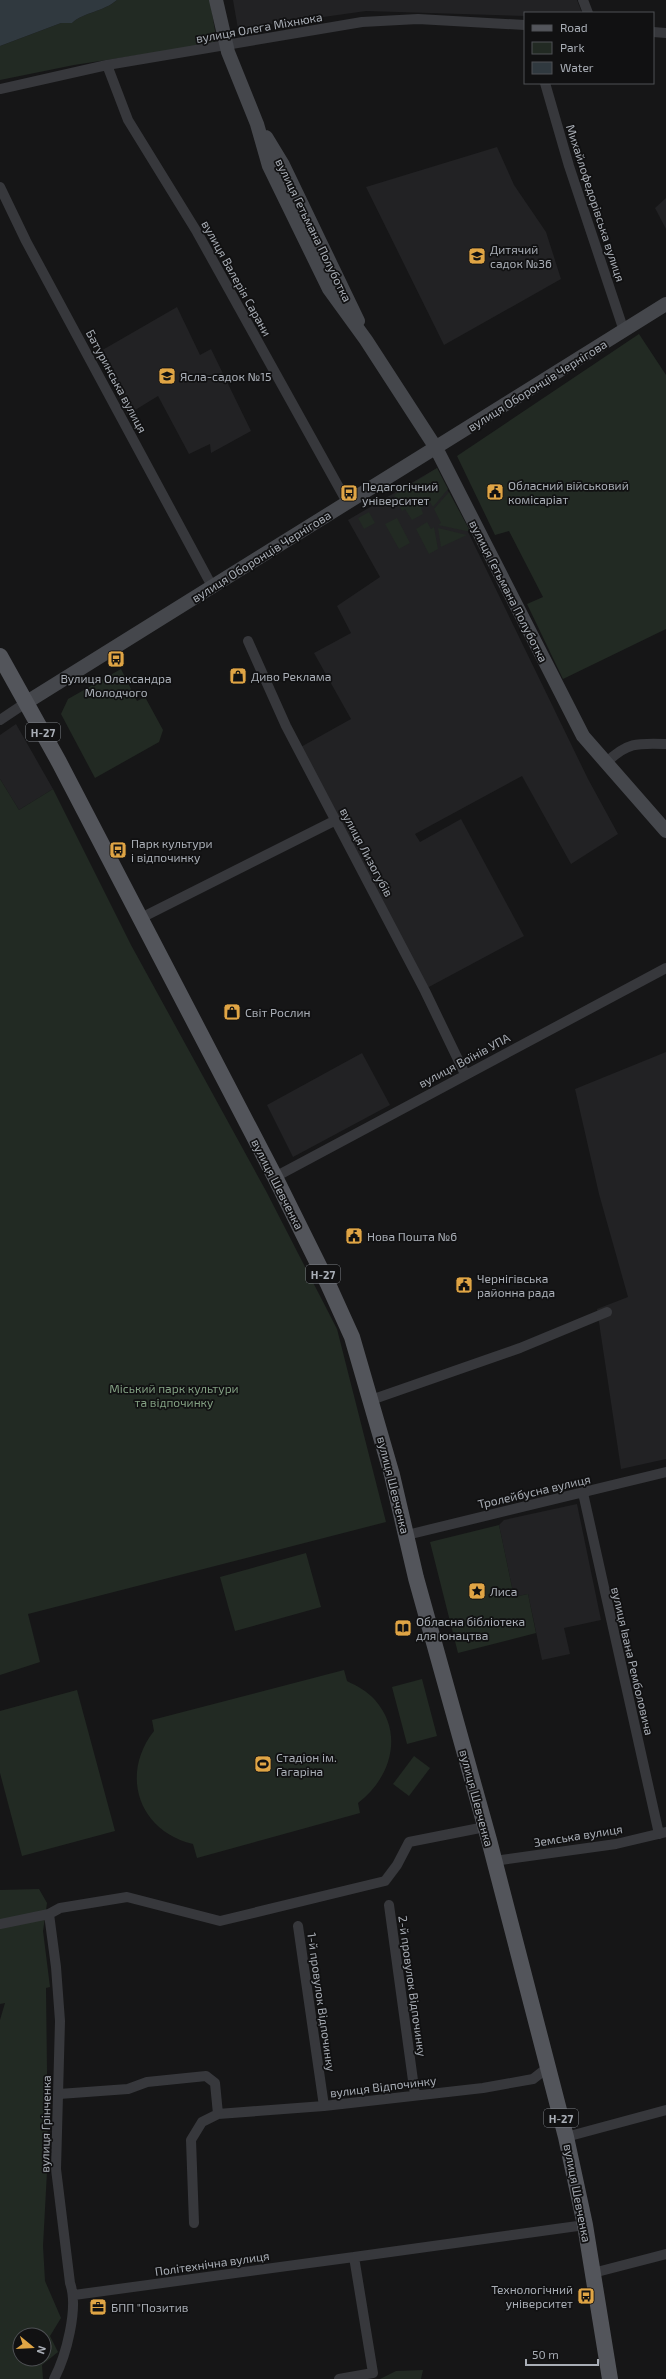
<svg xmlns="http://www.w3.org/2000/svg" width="666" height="2379" font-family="'Exo 2',sans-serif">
  <rect width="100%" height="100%" fill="#161617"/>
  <path fill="#222224" d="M233 0H577L582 13H525V16L366 11 238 29Z
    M497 147 514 185 546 232 561 279 444 345 366 187Z
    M666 198V229L655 208Z
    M177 307 200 355 211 349 251 431 211 453 210 444 189 454 158 396 127 415 99 352Z
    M437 468 588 779 618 834 571 864 522 776 415 834 420 842 461 819 524 936 427 988 299 748 351 719 314 653 351 633 337 606 380 577 348 520Z
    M16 724 53 789 19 810 0 779V735Z
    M666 1052V1459L621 1469 597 1309 628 1297 599 1194 575 1089Z
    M362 1053 390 1105 293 1157 267 1105Z
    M577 1504 601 1620 564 1628 570 1654 542 1660 528 1594 514 1597 499 1525 504 1520Z"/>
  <path fill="#222a23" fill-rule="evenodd" d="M117 0H210L217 43 74 65 0 80V46L61 23H72C84 12 103 12 117 0Z
    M639 334 666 375V629L563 679 527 604 543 597 509 531 495 535 457 456Z
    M437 468 448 489 433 507 430 502 421 508 423 514 412 520 405 509 402 511 394 495Z
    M449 492 470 531 471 532 438 525 441 523 434 509Z
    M369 512 375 523 364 529 358 518Z
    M397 518 410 543 399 549 385 524Z
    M427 522 431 529 434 527 438 549 429 554 416 529Z
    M438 528 467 535 441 547Z
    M121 669 137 701 145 697 163 730 159 742 95 778 61 714 68 699Z
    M0 779 19 810 53 789 131 945 266 1191 337 1329 386 1522 28 1614 40 1662 0 1675Z
    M499 1525 514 1597 528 1594 536 1633 458 1653 430 1542Z
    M306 1553 321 1607 235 1631 220 1577Z
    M344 1670 347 1681C357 1686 367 1691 375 1700 405 1734 390 1779 358 1803L360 1813 197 1858 193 1844C138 1831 120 1774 154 1731L152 1720Z
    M422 1679 437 1736 407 1744 392 1687Z
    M77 1690 115 1831 22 1856 0 1773V1711Z
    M414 1756 430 1768 409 1796 393 1784Z
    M39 1889 47 1903 43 1931 50 1987 46 1988 48 2153 43 2246 45 2281 61 2318 50 2336 58 2352 42 2365 43 2379H0V2020L5 2003 0 2004V1890ZM20 2335H44V2359H20Z
    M423 2370 421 2379H380L396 2371Z"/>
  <path fill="#30393f" d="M0 0H117C103 12 84 12 72 23H61L0 46Z"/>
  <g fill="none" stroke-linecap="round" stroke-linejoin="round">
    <path stroke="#37383c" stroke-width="10" d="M583 0 588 13
      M653 32 666 33
      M107 65 128 120 197 232 347 502
      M545 83 569 166 624 331
      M0 89 107 65 362 22 418 19 525 25
      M0 187 26 241 213 588
      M248 641 286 726 425 991 465 1074
      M0 720 27 702
      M606 763C627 742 638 743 666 744
      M139 919 336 820
      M275 1177 666 968
      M371 1400 520 1348 607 1312
      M583 1493 659 1834
      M407 1535 666 1472
      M494 1861 616 1844 666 1832
      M389 1905 415 2095
      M49 1914 56 1967 60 2021 56 2169 70 2283C79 2308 66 2356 54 2379
      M0 1924 49 1914 60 1908 127 1897 220 1921 385 1881 397 1865 409 1842 485 1827
      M298 1926 324 2106
      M59 2094 128 2089 147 2082 206 2076 215 2083 218 2114
      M566 2137 666 2110
      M194 2223 191 2140 202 2122 218 2114 324 2106 483 2088 533 2079 547 2068
      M354 2257 585 2225
      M593 2273 666 2254
      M74 2295 354 2257 373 2373 339 2379"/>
    <path stroke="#45474c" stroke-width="14" d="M216 0 228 52 257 124 269 166 329 289 366 340 436 448 583 736 666 831
      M266 137 283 165 358 321
      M27 702 666 304"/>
    <path stroke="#53555b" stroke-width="16" d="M0 656 59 762 275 1177 328 1284 352 1337 392 1475 416 1578 489 1840 566 2137 585 2225 610 2379"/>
  </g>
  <defs>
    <g id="school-square" transform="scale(0.9)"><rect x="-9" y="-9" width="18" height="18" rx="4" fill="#e0a545" stroke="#111112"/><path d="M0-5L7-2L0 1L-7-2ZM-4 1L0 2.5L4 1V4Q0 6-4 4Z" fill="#111"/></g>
    <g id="civic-square" transform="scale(0.9)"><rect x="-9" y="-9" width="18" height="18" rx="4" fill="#e0a545" stroke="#111112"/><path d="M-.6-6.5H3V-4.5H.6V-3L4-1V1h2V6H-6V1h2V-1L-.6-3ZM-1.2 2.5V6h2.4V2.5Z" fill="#111"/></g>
    <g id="bus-square" transform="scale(0.9)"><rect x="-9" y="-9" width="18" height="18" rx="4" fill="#e0a545" stroke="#111112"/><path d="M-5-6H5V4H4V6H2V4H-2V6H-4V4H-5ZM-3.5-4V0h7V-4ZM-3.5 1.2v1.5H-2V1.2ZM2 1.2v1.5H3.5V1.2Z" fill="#111"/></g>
    <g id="shop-square" transform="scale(0.9)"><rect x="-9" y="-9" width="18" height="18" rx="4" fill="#e0a545" stroke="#111112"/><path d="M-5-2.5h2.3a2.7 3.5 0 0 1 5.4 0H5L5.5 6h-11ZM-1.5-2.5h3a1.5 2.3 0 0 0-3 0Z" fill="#111"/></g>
    <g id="sight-square" transform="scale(0.9)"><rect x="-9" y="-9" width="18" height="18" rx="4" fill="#e0a545" stroke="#111112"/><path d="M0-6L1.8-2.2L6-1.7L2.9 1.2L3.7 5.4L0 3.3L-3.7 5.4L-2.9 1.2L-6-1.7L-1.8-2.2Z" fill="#111"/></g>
    <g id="library-square" transform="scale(0.9)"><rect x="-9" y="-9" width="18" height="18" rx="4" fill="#e0a545" stroke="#111112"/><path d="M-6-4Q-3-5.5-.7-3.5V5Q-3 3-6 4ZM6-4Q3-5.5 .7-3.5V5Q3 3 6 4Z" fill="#111"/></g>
    <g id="stadium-square" transform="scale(0.9)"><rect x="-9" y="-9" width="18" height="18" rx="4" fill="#e0a545" stroke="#111112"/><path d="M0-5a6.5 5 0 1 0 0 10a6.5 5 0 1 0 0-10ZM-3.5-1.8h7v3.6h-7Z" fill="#111"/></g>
    <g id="office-square" transform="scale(0.9)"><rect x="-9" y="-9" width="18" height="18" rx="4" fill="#e0a545" stroke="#111112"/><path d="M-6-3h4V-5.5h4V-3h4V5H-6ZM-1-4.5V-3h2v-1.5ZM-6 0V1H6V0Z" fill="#111"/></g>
  </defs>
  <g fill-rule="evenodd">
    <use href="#school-square" x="477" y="256"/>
    <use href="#school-square" x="167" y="376"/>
    <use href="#civic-square" x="495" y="492"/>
    <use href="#bus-square" x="349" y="493"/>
    <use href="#bus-square" x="116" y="659"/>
    <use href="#shop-square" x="238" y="676"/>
    <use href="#bus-square" x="118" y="850"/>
    <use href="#shop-square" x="232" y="1012"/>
    <use href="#civic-square" x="354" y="1236"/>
    <use href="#civic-square" x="464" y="1285"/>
    <use href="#sight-square" x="477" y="1591"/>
    <use href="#library-square" x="403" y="1628"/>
    <use href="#stadium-square" x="263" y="1764"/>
    <use href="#bus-square" x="586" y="2296"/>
    <use href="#office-square" x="98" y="2307"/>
  </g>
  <g text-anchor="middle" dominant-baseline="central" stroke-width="3.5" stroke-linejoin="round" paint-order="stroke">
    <g fill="#111112" stroke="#7b7f85" stroke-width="1">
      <rect x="26" y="723" width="34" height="18" rx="3"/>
      <rect x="306" y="1265" width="34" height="18" rx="3"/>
      <rect x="544" y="2109" width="34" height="18" rx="3"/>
    </g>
    <g font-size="11" font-weight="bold" fill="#a9aeb6">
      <text x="43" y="732">Н-27</text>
      <text x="323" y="1274">Н-27</text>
      <text x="561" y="2118">Н-27</text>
    </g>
    <g font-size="12" fill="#a9aeb6" stroke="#111112">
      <text transform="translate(259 27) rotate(-10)">вулиця Олега Міхнюка</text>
      <text transform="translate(596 203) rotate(72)">Михайлофедорівська вулиця</text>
      <text transform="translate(314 230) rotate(64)">вулиця Гетьмана Полуботка</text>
      <text transform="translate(237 278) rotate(61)">вулиця Валерія Сарани</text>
      <text transform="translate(117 381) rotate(62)">Батуринська вулиця</text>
      <text transform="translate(537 385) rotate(-32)">вулиця Оборонців Чернігова</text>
      <text transform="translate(261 556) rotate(-32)">вулиця Оборонців Чернігова</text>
      <text transform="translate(509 591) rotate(63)">вулиця Гетьмана Полуботка</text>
      <text transform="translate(367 852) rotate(62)">вулиця Лизогубів</text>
      <text transform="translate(464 1060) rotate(-28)">вулиця Воїнів УПА</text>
      <text transform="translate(278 1184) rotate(63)">вулиця Шевченка</text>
      <text transform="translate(394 1485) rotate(76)">вулиця Шевченка</text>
      <text transform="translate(534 1491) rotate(-13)">Тролейбусна вулиця</text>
      <text transform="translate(633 1661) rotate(77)">вулиця Івана Ремболовича</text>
      <text transform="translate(477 1798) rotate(75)">вулиця Шевченка</text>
      <text transform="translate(578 1835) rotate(-9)">Земська вулиця</text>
      <text transform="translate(413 1986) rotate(82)">2-й провулок Відпочинку</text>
      <text transform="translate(322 2002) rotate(82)">1-й провулок Відпочинку</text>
      <text transform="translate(383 2086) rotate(-7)">вулиця Відпочинку</text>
      <text transform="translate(45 2124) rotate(-89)">вулиця Грінченка</text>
      <text transform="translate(578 2193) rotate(79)">вулиця Шевченка</text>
      <text transform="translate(212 2263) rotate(-8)">Політехнічна вулиця</text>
    </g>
    <g font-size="12" fill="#a9aeb6" stroke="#111112" text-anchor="start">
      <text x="490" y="249">Дитячий<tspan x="490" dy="14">садок №36</tspan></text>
      <text x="180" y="376">Ясла-садок №15</text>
      <text x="508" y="485">Обласний військовий<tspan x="508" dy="14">комісаріат</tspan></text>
      <text x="362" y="486">Педагогічний<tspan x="362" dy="14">університет</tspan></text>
      <text x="251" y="676">Диво Реклама</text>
      <text x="116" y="678" text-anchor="middle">Вулиця Олександра<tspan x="116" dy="14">Молодчого</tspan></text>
      <text x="131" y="843">Парк культури<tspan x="131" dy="14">і відпочинку</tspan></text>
      <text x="245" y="1012">Світ Рослин</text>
      <text x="367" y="1236">Нова Пошта №6</text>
      <text x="477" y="1278">Чернігівська<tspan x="477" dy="14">районна рада</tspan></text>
      <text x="490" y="1591">Лиса</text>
      <text x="416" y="1621">Обласна бібліотека<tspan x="416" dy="14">для юнацтва</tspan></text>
      <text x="276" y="1757">Стадіон ім.<tspan x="276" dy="14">Гагаріна</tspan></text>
      <text x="573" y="2289" text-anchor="end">Технологічний<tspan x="573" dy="14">університет</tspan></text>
      <text x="111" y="2307">БПП "Позитив</text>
    </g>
    <g font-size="12" fill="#829f82" stroke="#111112">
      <text x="174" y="1388">Міський парк культури<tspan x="174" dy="14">та відпочинку</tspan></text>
    </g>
  </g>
  <rect x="524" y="12" width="130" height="72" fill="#111112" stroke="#4e5054"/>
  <rect x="532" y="25" width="20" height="6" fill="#53555b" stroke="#4e5054"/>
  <text x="560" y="32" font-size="12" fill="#a9aeb6">Road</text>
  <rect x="532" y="42" width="20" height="12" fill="#222a23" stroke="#4e5054"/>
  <text x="560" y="52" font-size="12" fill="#a9aeb6">Park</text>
  <rect x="532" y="62" width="20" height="12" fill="#30393f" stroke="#4e5054"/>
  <text x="560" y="72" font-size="12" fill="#a9aeb6">Water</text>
  <g transform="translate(32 2347) rotate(108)"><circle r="19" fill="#111112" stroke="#4e5054"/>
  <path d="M0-3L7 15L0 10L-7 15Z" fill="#e0a545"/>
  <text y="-6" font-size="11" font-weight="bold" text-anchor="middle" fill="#a9aeb6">N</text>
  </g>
  <path d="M526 2359v6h72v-6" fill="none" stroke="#a9aeb6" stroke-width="2"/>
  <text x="532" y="2359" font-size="12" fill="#a9aeb6" stroke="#111112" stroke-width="3" paint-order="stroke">50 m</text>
</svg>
